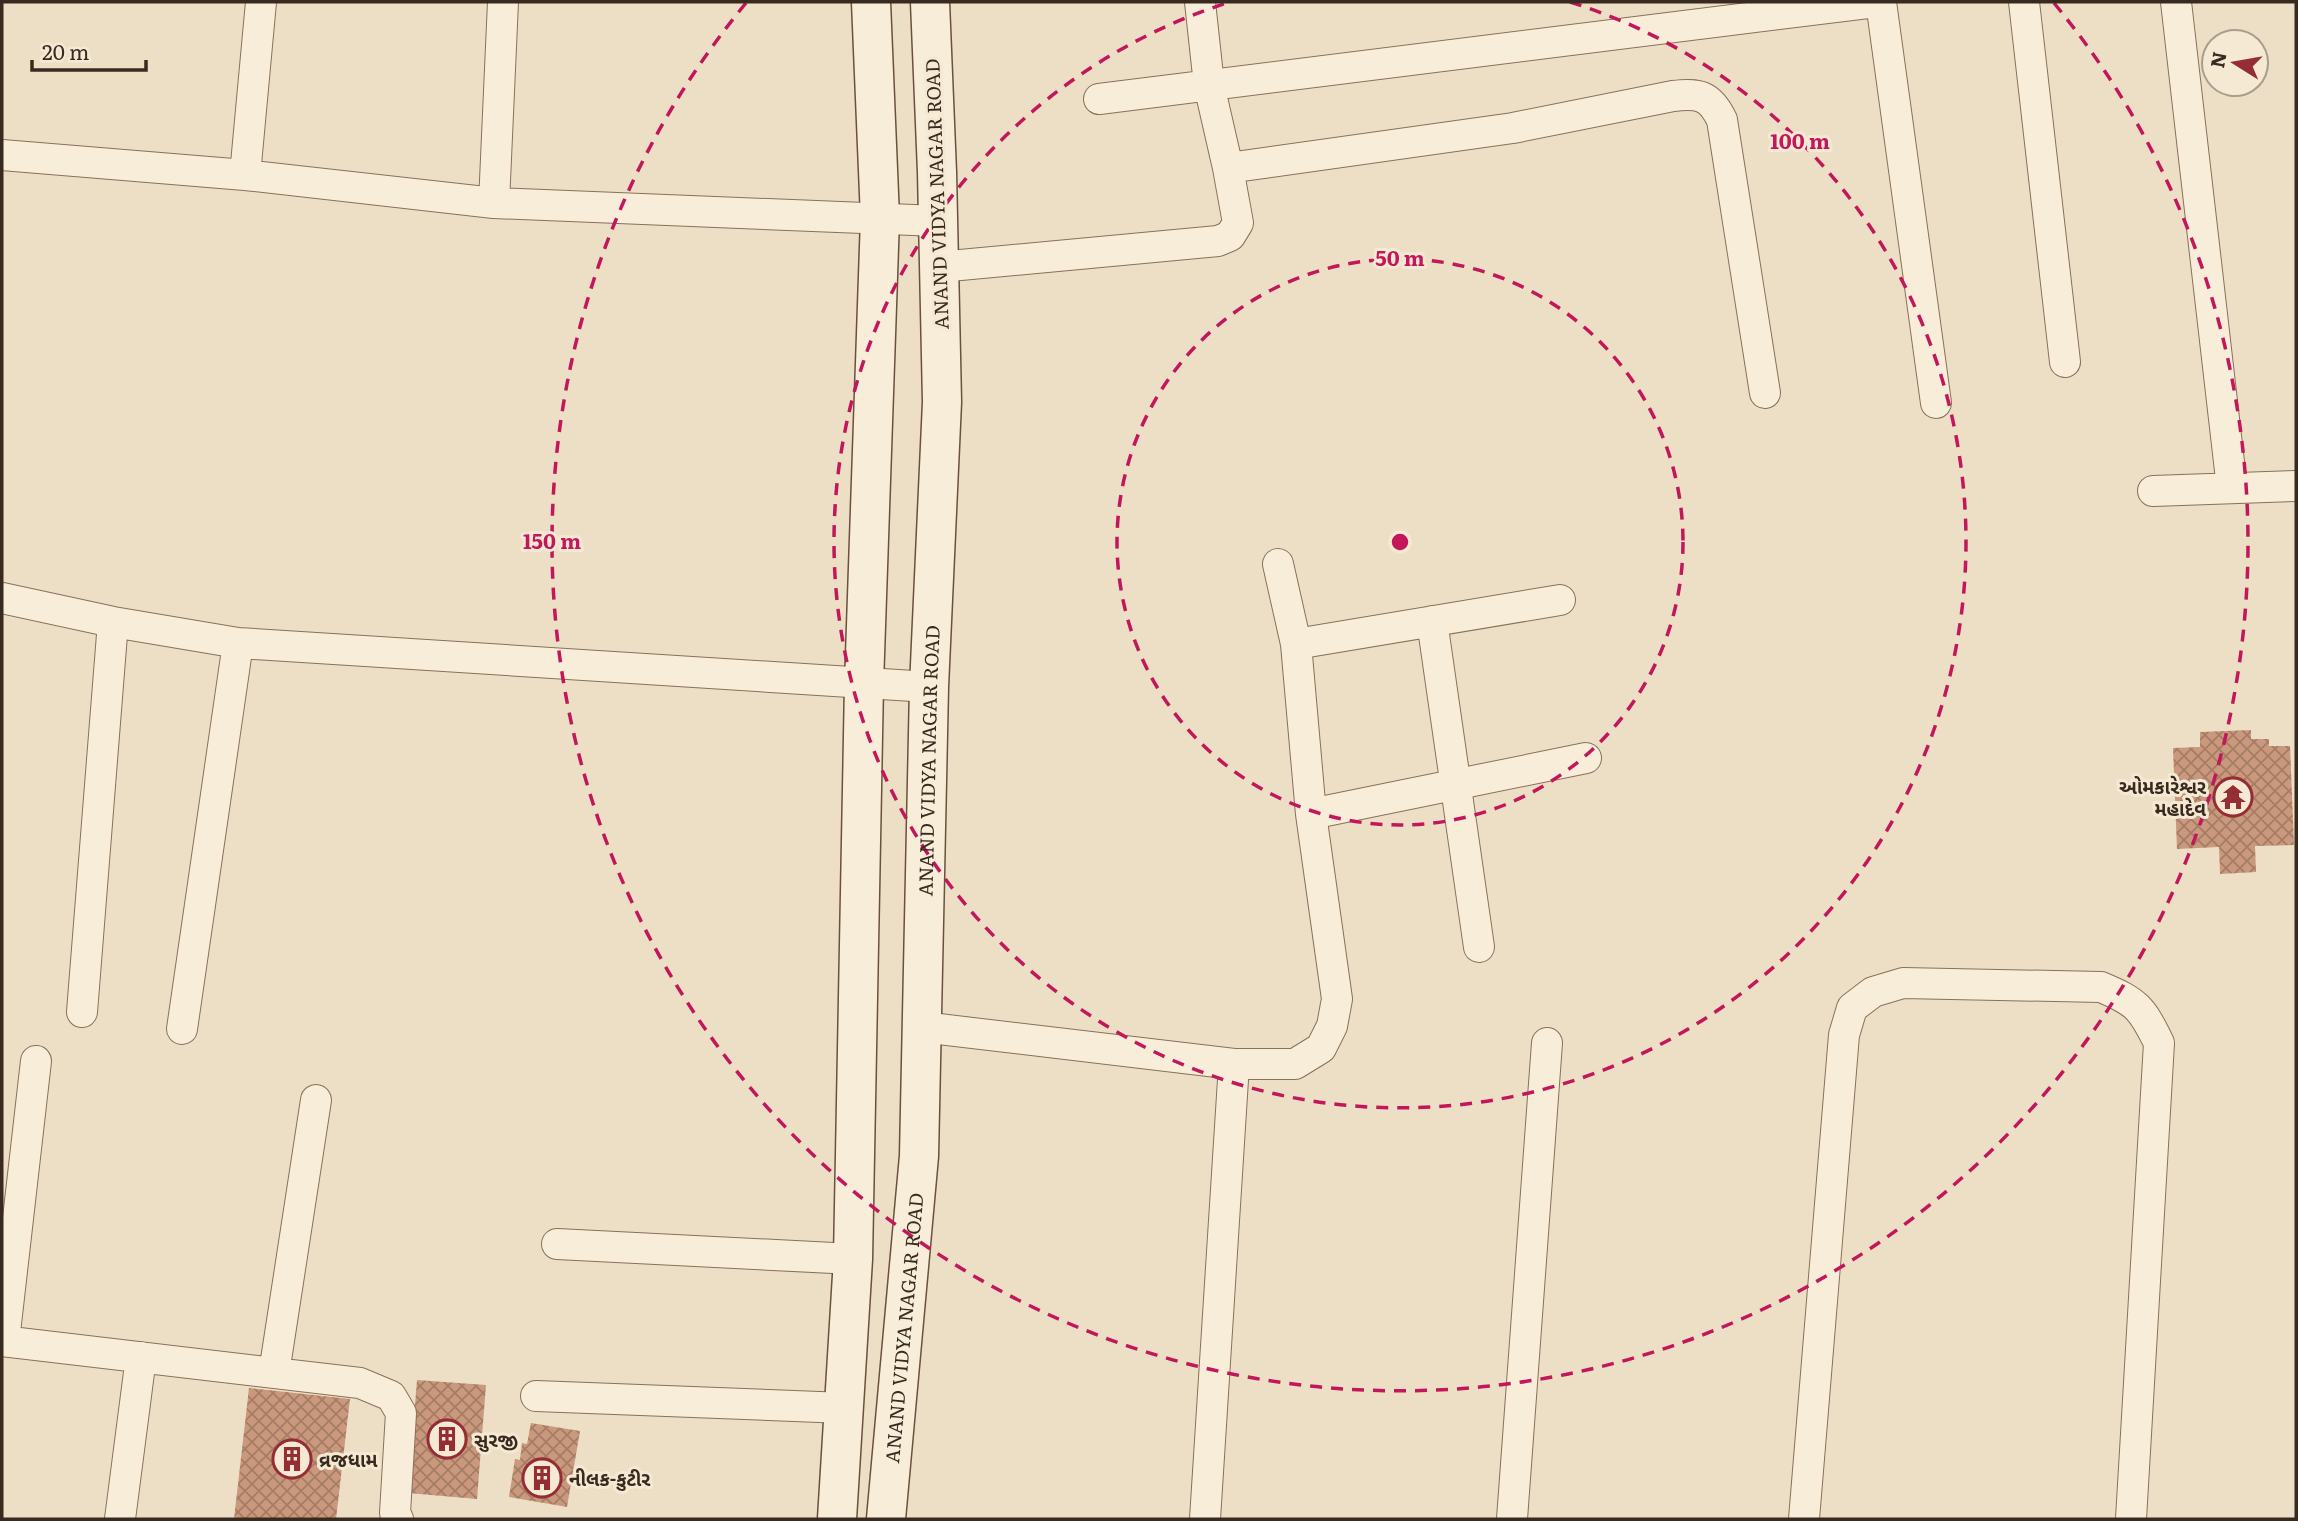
<svg xmlns="http://www.w3.org/2000/svg" width="2298" height="1521" font-family="Literata,'Noto Sans Gujarati',serif">
  <defs>
    <pattern id="building-cross-hatch" width="8" height="8" patternUnits="userSpaceOnUse" patternTransform="scale(1.75)"><rect width="8" height="8" fill="#ca987c"/><path d="M0 0l8 8M0 8l8-8" fill="none" stroke="#a57c65"/></pattern>
  </defs>
  <rect width="100%" height="100%" fill="#eddfc5"/>
  <path fill="url(#building-cross-hatch)" d="M2251 730V739H2269V746H2290L2294 845 2255 846 2256 872 2220 874 2219 847 2177 849 2173 748 2200 747V732Z
    M417 1380 486 1385 477 1499 408 1493Z
    M249 1388 350 1399 336 1519H234Z
    M531 1423 580 1431 567 1507 509 1497 515 1459 520 1460 522 1443 527 1444Z"/>
  <g fill="none" stroke-linecap="round" stroke-linejoin="round">
    <g stroke="#88705b" stroke-width="32">
      <path id="minor" d="M1881 2 1936 403
        M2024 2 2065 362
        M2176 2 2232 488
        M1099 99 1876 2
        M2 155 245 175 494 203 938 221
        M1228 168 1513 128 1673 96C1699 93 1710 95 1722 120L1765 393
        M245 175 261 2
        M494 203 503 2
        M939 267 1218 241 1230 236 1238 223 1228 168 1209 85 1200 2
        M2153 491 2296 486
        M2 598 113 622 238 643 929 687
        M1432 621 1479 947
        M1296 644 1560 600
        M1311 814 1586 758
        M82 1012 113 622
        M922 1027 1234 1064H1295L1321 1048 1332 1026 1337 999 1311 814 1296 644 1278 564
        M182 1029 238 643
        M557 1244 853 1259
        M2 1341 360 1383 391 1396 401 1413 395 1513 398 1519
        M4 1341 36 1061
        M274 1373 316 1100
        M536 1396 845 1408
        M120 1519 141 1357
        M1205 1519 1234 1064
        M1512 1519 1547 1043
        M1804 1519 1844 1035 1852 1008 1873 992 1903 983 2101 987C2137 1002 2142 1008 2159 1043L2131 1519"/>
    </g>
    <g stroke="#69513e" stroke-width="41">
      <g id="secondary">
        <path d="M837 1519 853 1259 864 684 880 218 871 2"/>
        <path id="s1" d="M886 1519 919 1156 929 687 942 402 937 172 930 2"/>
      </g>
    </g>
    <use href="#minor" stroke="#f8edd8" stroke-width="30"/>
    <use href="#secondary" stroke="#f8edd8" stroke-width="38"/>
  </g>
  <g fill="none" stroke="#c2185b" stroke-width="3.5" stroke-dasharray="12 9">
    <circle cx="1400" cy="542" r="283"/>
    <path d="M1570 2A566 566 0 1 1 1230 2"/>
    <path d="M2054 3A848 848 0 1 1 746 3"/>
  </g>
  <defs>
    <g id="temple-ring" transform="scale(2.0125)"><circle r="9.5" fill="#f5e9d4" stroke="#952d34" stroke-width="1.5"/><path d="M0-6L5-2H3V0L6.5 2.5H4V6H1.5V3h-3V6H-4V2.5H-6.5L-3 0V-2H-5Z" fill="#952d34"/></g>
    <g id="building-ring" transform="scale(2.0125)"><circle r="9.5" fill="#f5e9d4" stroke="#952d34" stroke-width="1.5"/><path d="M-4-6H4V6H1V3H-1V6H-4ZM-2.5-4.3h1.7v1.8h-1.7ZM.8-4.3h1.7v1.8H.8ZM-2.5-1h1.7V.8h-1.7ZM.8-1h1.7V.8H.8Z" fill="#952d34"/></g>
  </defs>
  <g fill-rule="evenodd">
    <use href="#temple-ring" x="2233" y="797"/>
    <use href="#building-ring" x="447" y="1439"/>
    <use href="#building-ring" x="292" y="1459"/>
    <use href="#building-ring" x="542" y="1478"/>
  </g>
  <g text-anchor="middle" dominant-baseline="central" stroke-width="6" stroke-linejoin="round" paint-order="stroke">
    <g font-size="19" fill="#382a1f" stroke="#f5e9d4">
      <text transform="translate(936 194) rotate(-92)">ANAND VIDYA NAGAR ROAD</text>
      <text stroke="none"><textPath href="#s1" startOffset="760">ANAND VIDYA NAGAR ROAD</textPath></text>
      <text stroke="none"><textPath href="#s1" startOffset="192">ANAND VIDYA NAGAR ROAD</textPath></text>
    </g>
    <g font-size="19" font-weight="bold" fill="#382a1f" stroke="#f5e9d4" text-anchor="start">
      <text x="2206" y="786" text-anchor="end">ઓમકારેશ્વર<tspan x="2206" dy="22">મહાદેવ</tspan></text>
      <text x="474" y="1439">સુરજી</text>
      <text x="319" y="1459">વ્રજધામ</text>
      <text x="569" y="1478">નીલક-કુટીર</text>
    </g>
  </g>
  <circle cx="1400" cy="542" r="10" fill="#c2185b" stroke="#f5e9d4" stroke-width="3.5"/>
  <g font-size="21" text-anchor="middle" font-weight="bold" fill="#c2185b" stroke="#f5e9d4" stroke-width="6" stroke-linejoin="round" paint-order="stroke">
    <text x="1800" y="149">100 m</text>
    <text x="1400" y="266">50 m</text>
    <text x="552" y="549">150 m</text>
  </g>
  <rect width="2298" height="1521" fill="none" stroke="#382a1f" stroke-width="7"/>
  <g transform="translate(2235 63) rotate(281)"><circle r="33" fill="#f5e9d4" stroke="#a99d8c" stroke-width="2"/>
  <path d="M0-5L12 26L0 18L-12 26Z" fill="#952d34"/>
  <text y="-10" font-size="19" font-weight="bold" text-anchor="middle" fill="#382a1f">N</text>
  </g>
  <path d="M32 60v10h114v-10" fill="none" stroke="#382a1f" stroke-width="3.5"/>
  <text x="42" y="60" font-size="21" fill="#382a1f" stroke="#f5e9d4" stroke-width="5" paint-order="stroke">20 m</text>
</svg>
